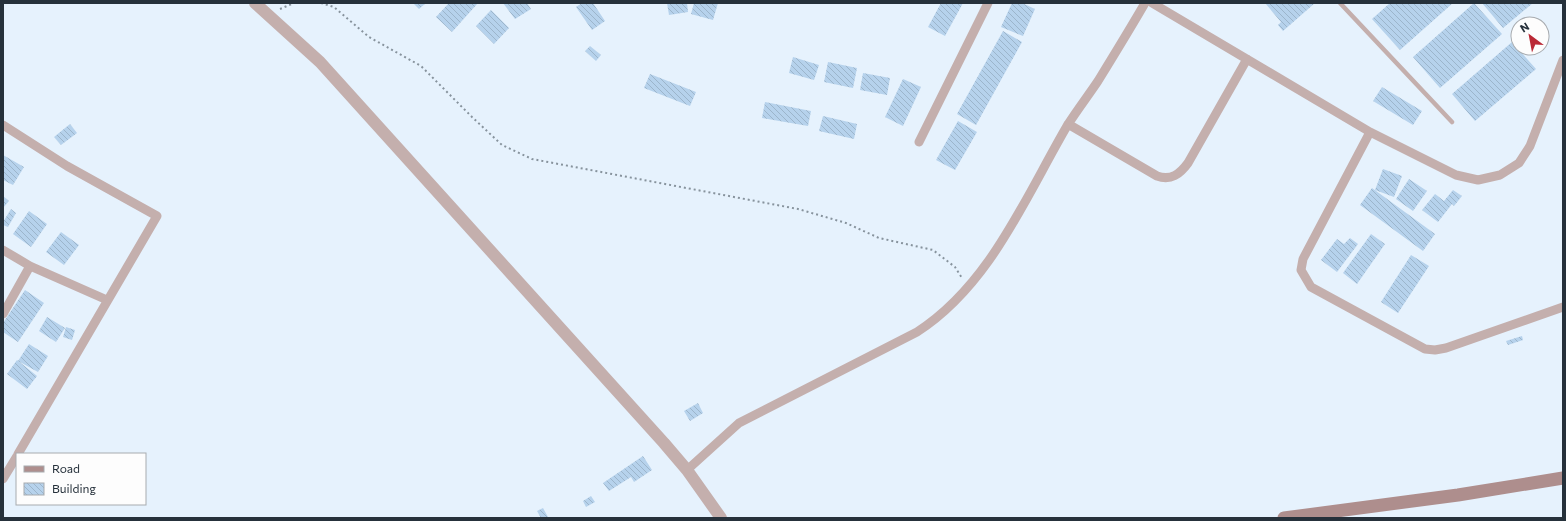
<svg xmlns="http://www.w3.org/2000/svg" width="1566" height="521" font-family="Commissioner,sans-serif">
  <defs>
    <pattern id="building-back-hatch" width="6" height="6" patternUnits="userSpaceOnUse"><rect width="6" height="6" fill="#b6d2ec"/><path d="M-1 5l2 2M0 0l6 6M5-1l2 2" fill="none" stroke="#9cb5cb"/></pattern>
  </defs>
  <rect width="100%" height="100%" fill="#e6f2fd"/>
  <path fill="url(#building-back-hatch)" d="M413 3H426L419 9Z
    M449 3H478L452 32 436 17Z
    M503 3H527L531 9 515 19Z
    M582 3H593L605 21 592 30 576 7Z
    M667 3H687L688 12 669 15Z
    M694 3H718L713 20 691 14Z
    M941 3H963L945 36 928 27Z
    M1012 3H1022L1035 9 1023 36 1001 27Z
    M1265 3H1315L1283 31 1278 25 1281 22Z
    M1390 3H1453L1400 50 1372 19Z
    M1474 3 1502 34 1440 88 1413 57Z
    M1482 3H1533L1503 28Z
    M491 10 509 28 494 44 476 26Z
    M1003 31 1022 42 976 125 957 114Z
    M1512 42 1536 69 1475 121 1452 94Z
    M590 46 601 55 596 61 585 51Z
    M793 57 819 65 814 80 789 73Z
    M828 62 857 68 853 88 824 82Z
    M863 73 890 78 887 95 860 90Z
    M650 74 696 92 690 106 644 88Z
    M903 79 921 87 903 126 885 117Z
    M1382 87 1422 111 1413 125 1373 101Z
    M765 102 811 111 808 126 762 118Z
    M823 116 857 124 854 139 819 131Z
    M958 121 977 132 955 170 936 160Z
    M70 124 77 133 61 145 54 137Z
    M3 155 24 167 13 185 3 180Z
    M1383 169 1402 176 1394 197 1375 190Z
    M1409 179 1427 191 1413 211 1396 199Z
    M1372 188 1435 234 1423 251 1360 205Z
    M1453 190 1462 196 1454 206 1452 204 1438 222 1422 210 1435 194 1444 201Z
    M3 196 9 201 3 208Z
    M11 209 16 213 8 227 3 225V222Z
    M29 211 47 224 31 247 13 234Z
    M61 232 79 245 64 265 46 252Z
    M1371 234 1385 244 1357 284 1343 273Z
    M1350 238 1358 244 1337 272 1321 260 1337 239 1344 244Z
    M1411 255 1429 266 1398 313 1381 302Z
    M25 290 44 303 18 342 3 332V323Z
    M47 317 65 328 56 342 39 331Z
    M66 327 75 330 72 340 63 337Z
    M1522 336 1523 340 1508 345 1506 341Z
    M29 344 48 356 38 372 18 361Z
    M17 360 37 376 27 389 7 374Z
    M698 403 703 413 690 421 684 411Z
    M643 456 652 470 634 482 631 477 609 491 603 483Z
    M591 496 595 502 586 507 583 501Z
    M543 508 548 517 546 518H541L537 511Z"/>
  <g fill="none" stroke-linecap="round" stroke-linejoin="round">
    <path stroke="#87939d" stroke-width="2" stroke-dasharray="2 3" stroke-linecap="butt" d="M321 3 334 7 369 37 421 66 472 117 502 145 532 159 798 209 846 223 879 238 933 250 955 267 962 278
      M280 9 294 3"/>
    <path stroke="#c4afad" stroke-width="4.5" d="M1340 3 1452 122"/>
    <path stroke="#c4afad" stroke-width="9" d="M1152 3 1370 132 1456 175 1478 180 1500 175 1519 163 1530 146 1563 60
      M1068 124 1157 176C1171 181 1180 174 1188 163L1247 59
      M3 125 67 166 157 216 18 454
      M1370 132 1303 259 1301 270 1311 287 1425 349 1435 350 1446 348 1563 307
      M919 142 988 3
      M3 250 30 266 107 300
      M3 314 30 266
      M687 470 739 423 917 332C990 285 1025 198 1067 126 1077 110 1088 96 1098 81 1114 55 1130 29 1145 3
      M3 479 17 456"/>
    <path stroke="#c4afad" stroke-width="12" d="M255 3 320 62 664 443 687 470 721 518"/>
    <path stroke="#ae8e8d" stroke-width="13" d="M1284 518 1458 495 1563 478"/>
  </g>
  <rect width="1566" height="521" fill="none" stroke="#26313b" stroke-width="8"/>
  <rect x="16" y="453" width="130" height="52" fill="#fdfdfd" stroke="#a7abaf"/>
  <rect x="24" y="466" width="20" height="6" fill="#ae8e8d" stroke="#a7abaf"/>
  <text x="52" y="473" font-size="12" fill="#26313b">Road</text>
  <rect x="24" y="483" width="20" height="12" fill="url(#building-back-hatch)" stroke="#a7abaf"/>
  <text x="52" y="493" font-size="12" fill="#26313b">Building</text>
  <g transform="translate(1530 36) rotate(328)"><circle r="19" fill="#fdfdfd" stroke="#a7abaf"/>
  <path d="M0-3L7 15L0 10L-7 15Z" fill="#ba2936"/>
  <text y="-6" font-size="11" font-weight="bold" text-anchor="middle" fill="#26313b">N</text>
  </g>
</svg>
